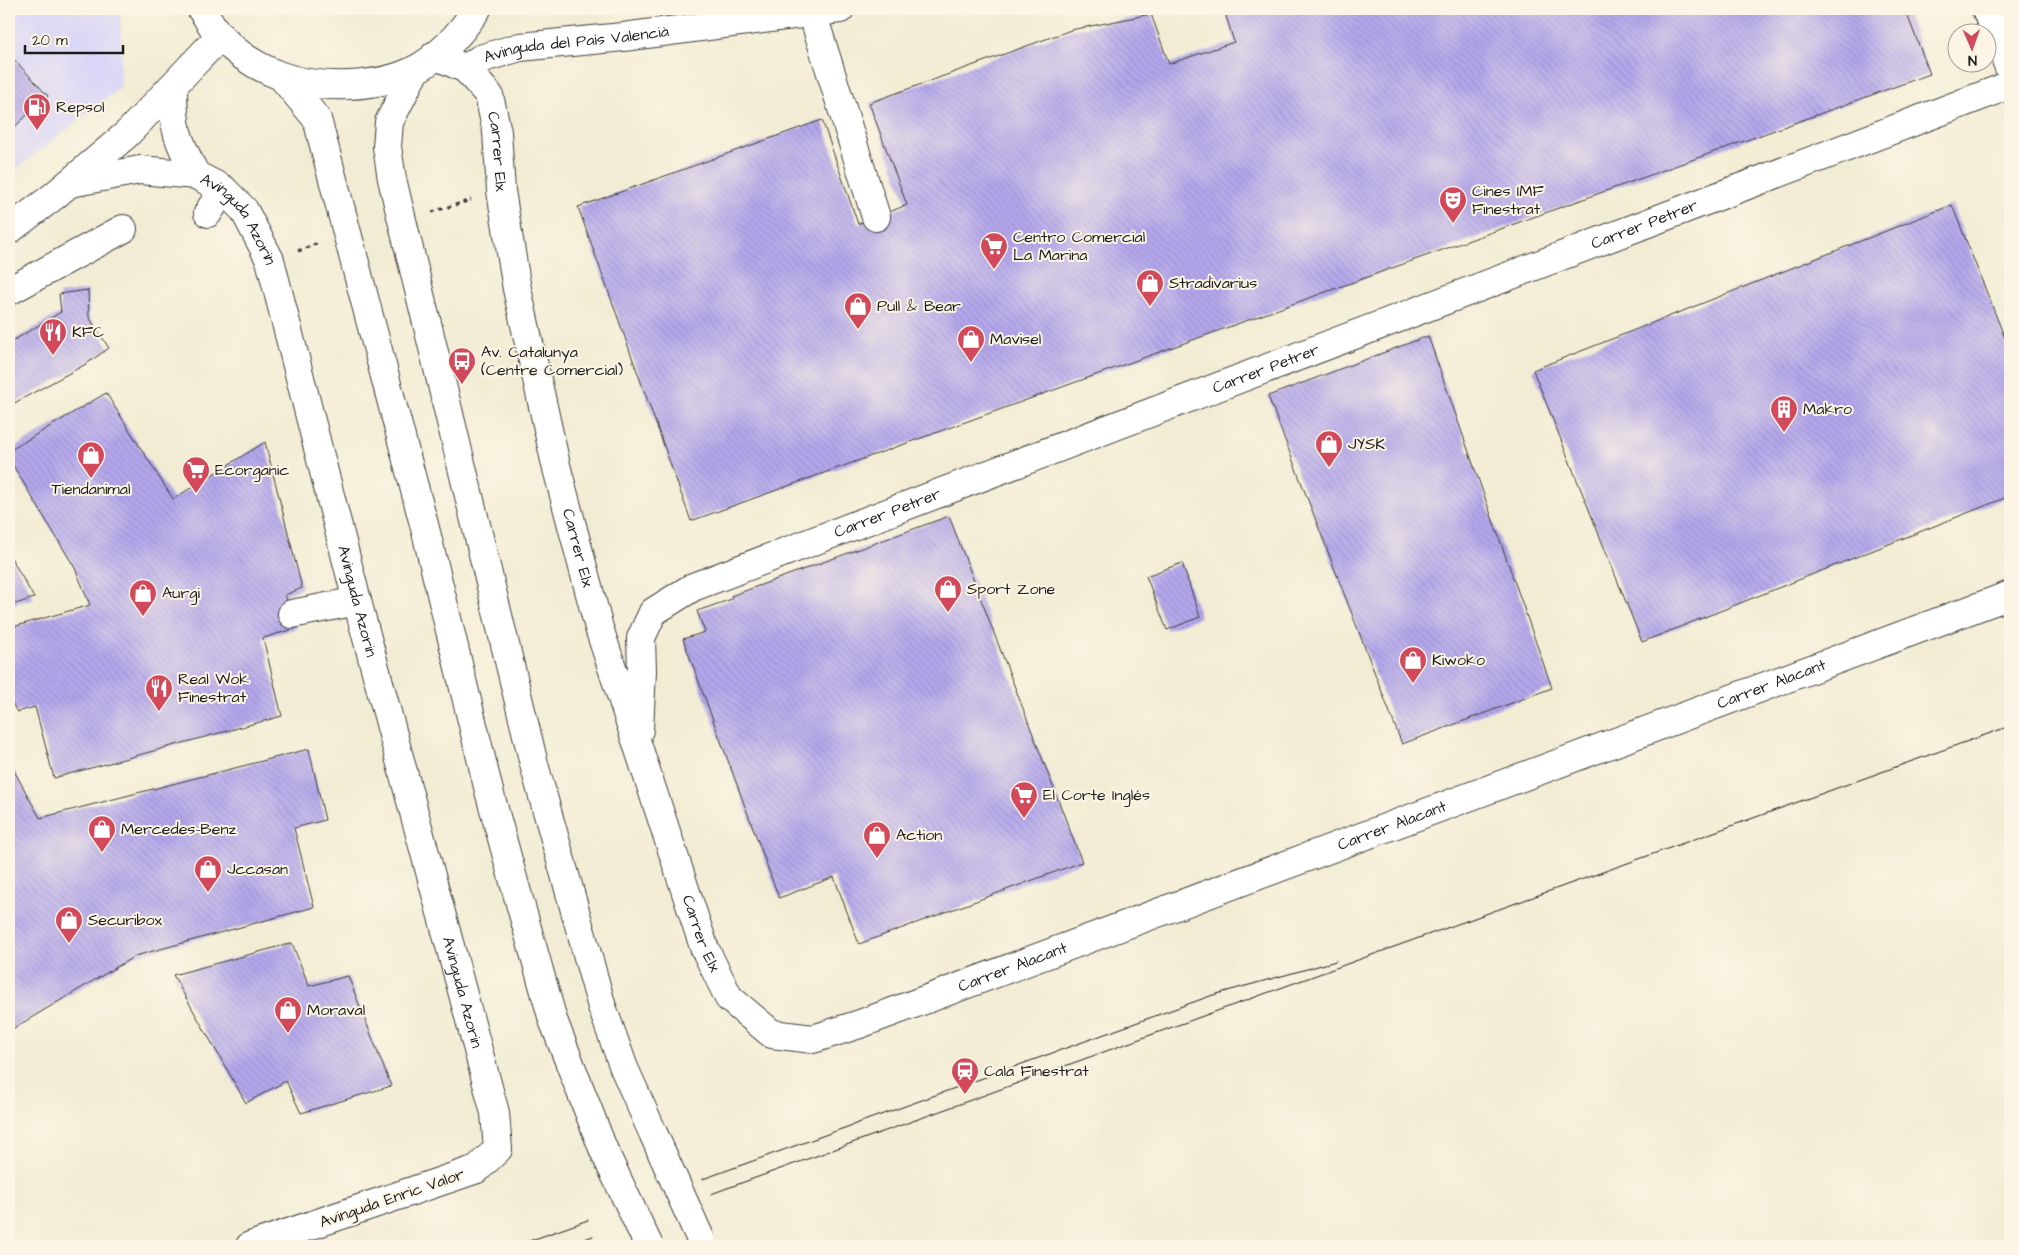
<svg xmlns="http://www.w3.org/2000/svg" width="2019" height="1255" font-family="'Architects Daughter',sans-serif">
  <defs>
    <pattern id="building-back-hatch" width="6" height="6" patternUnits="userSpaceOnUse" patternTransform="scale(1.25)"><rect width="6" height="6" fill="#b4a7ec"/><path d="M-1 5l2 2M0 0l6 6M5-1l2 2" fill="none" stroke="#9a8fca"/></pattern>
  </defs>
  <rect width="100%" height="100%" fill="#fcf5e5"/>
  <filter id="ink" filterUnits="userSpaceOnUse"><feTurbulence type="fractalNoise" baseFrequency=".02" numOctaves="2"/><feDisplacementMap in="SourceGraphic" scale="10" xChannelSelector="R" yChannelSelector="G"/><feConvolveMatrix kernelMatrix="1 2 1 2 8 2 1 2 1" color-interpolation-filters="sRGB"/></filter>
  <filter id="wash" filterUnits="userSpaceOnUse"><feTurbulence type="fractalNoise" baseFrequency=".0096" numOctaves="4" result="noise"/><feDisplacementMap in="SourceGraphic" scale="20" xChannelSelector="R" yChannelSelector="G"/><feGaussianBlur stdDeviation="1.12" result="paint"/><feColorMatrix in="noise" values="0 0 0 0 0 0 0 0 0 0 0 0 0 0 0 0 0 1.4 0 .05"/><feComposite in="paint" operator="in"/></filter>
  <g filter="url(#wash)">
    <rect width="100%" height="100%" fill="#f3ecd4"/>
    <path fill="#dad6f7" d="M9 9H113L121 18V87L9 175Z"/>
    <g id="blocks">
      <path fill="url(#building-back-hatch)" d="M1224 9H1905L1930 74 691 521 578 207 822 120 858 224 907 205 869 103 1071 30 1151 14 1169 64 1234 42Z
        M9 54 48 96 9 132Z
        M1952 205 2010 351V496L1642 642 1533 370Z
        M88 290 89 317 109 348 86 364 9 406V343L61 312 59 294Z
        M1428 336 1552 688 1402 744 1268 396Z
        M106 393 173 499 265 442 302 588 285 595 297 628 263 638 282 716 54 778 35 707 17 712 9 698V628L90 605 75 568 9 459V451Z
        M949 516 1082 862 859 944 834 877 779 898 683 639 705 632 697 611 732 599 731 596Z
        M9 554 34 598 9 606Z
        M1182 563 1200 617 1167 630 1146 576Z
        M309 749 325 820 294 828 314 907 135 956 9 1031V769L12 767 40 818Z
        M292 943 309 986 348 976 391 1086 301 1113 286 1081 246 1103 173 975Z"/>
    </g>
  </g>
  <g filter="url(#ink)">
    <use href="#blocks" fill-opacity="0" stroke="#3c3b38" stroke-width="1"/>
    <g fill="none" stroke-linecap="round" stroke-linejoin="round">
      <g stroke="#3c3b38" stroke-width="30">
        <g id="minor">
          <path d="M811 9 876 217"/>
          <path d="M1986 9 2010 70"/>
          <path id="s1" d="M435 55 466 69 489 95 497 132 501 191 517 289 556 465 599 628 704 947 729 998 772 1034 813 1039 860 1024 2010 595"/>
          <path id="s2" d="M466 69 480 59 520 47 623 37 840 9"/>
          <path d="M173 87C173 128 177 139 196 175"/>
          <path id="s3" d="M70 183 140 170 196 175 223 189 244 210 270 260 357 601 495 1113 498 1149 477 1169 250 1246"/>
          <path d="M208 213 223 189"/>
          <path d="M9 230 54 196 127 134 220 36"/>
          <path d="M9 291 123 229"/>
          <path d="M292 614 357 601"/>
          <path id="s4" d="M639 730 642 671 641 638 653 612 693 587 2010 85"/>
        </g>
      </g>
      <g stroke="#3c3b38" stroke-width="30">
        <path id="major" d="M201 9C208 18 213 29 221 37 237 54 259 68 281 76 319 90 379 88 415 70 440 57 462 31 477 9
          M416 69 389 122 387 147 392 179 535 768 602 1007 624 1068 653 1133
          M282 77 317 119 426 532 489 791 514 882 553 1020 604 1151"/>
      </g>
      <path stroke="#3c3b38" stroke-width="3" stroke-dasharray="4 4" stroke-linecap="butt" d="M432 212 471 200
        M298 251 318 243"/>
      <use href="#minor" stroke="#fff" stroke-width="28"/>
      <use href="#major" stroke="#fff" stroke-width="28"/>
      <path stroke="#1c1c1c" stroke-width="1" d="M703 1179 1213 995 1336 961
        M711 1194 1427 935 2010 726
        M515 1246 588 1220
        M566 1246 593 1236"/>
      <g stroke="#3c3b38" stroke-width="30" stroke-linecap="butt">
        <path id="major-bridge" d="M653 1133 701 1240
          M604 1151 649 1246"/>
      </g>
      <use href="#major-bridge" stroke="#fff" stroke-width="28"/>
    </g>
  </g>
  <defs>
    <g id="fuel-pin" transform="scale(1.4375)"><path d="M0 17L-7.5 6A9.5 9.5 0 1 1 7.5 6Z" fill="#d1495b" stroke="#fcf5e5"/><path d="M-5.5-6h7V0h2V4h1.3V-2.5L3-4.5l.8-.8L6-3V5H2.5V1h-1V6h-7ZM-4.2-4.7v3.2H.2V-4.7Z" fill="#fff"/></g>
    <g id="theatre-pin" transform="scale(1.4375)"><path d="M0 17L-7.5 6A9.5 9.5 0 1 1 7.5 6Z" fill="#d1495b" stroke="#fcf5e5"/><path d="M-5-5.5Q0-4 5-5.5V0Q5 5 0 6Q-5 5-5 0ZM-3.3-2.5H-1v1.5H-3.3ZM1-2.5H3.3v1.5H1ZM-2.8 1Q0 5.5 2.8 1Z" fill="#fff"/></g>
    <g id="supermarket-pin" transform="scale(1.4375)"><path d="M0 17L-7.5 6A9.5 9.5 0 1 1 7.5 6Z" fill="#d1495b" stroke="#fcf5e5"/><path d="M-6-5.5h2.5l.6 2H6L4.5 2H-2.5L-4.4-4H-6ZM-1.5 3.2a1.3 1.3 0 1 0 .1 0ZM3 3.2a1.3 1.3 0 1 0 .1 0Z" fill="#fff"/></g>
    <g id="shop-pin" transform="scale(1.4375)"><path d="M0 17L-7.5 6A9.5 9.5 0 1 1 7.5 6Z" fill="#d1495b" stroke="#fcf5e5"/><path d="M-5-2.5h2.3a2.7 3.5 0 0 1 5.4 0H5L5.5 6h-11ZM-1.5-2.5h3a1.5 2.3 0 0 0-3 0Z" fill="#fff"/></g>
    <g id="restaurant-pin" transform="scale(1.4375)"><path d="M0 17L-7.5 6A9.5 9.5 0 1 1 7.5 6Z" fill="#d1495b" stroke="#fcf5e5"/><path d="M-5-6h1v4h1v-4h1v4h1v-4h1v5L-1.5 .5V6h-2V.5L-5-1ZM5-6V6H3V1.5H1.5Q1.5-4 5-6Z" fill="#fff"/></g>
    <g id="bus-pin" transform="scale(1.4375)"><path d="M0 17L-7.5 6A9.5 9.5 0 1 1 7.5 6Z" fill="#d1495b" stroke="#fcf5e5"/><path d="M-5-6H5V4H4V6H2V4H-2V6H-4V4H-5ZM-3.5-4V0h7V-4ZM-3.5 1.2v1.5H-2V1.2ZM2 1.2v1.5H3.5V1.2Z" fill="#fff"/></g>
    <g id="building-pin" transform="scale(1.4375)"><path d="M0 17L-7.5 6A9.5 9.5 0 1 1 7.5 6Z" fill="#d1495b" stroke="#fcf5e5"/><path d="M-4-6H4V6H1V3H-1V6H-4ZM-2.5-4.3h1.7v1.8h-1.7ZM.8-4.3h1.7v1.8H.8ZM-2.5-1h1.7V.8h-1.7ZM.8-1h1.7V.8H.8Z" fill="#fff"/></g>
    <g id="station-pin" transform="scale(1.4375)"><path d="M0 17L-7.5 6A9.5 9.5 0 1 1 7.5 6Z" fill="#d1495b" stroke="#fcf5e5"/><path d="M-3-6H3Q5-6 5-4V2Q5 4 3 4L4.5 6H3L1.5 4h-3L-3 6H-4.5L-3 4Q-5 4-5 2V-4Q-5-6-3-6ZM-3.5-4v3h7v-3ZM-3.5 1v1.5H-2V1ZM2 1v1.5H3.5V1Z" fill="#fff"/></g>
  </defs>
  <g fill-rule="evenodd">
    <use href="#fuel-pin" x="37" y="107"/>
    <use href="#theatre-pin" x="1453" y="200"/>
    <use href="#supermarket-pin" x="994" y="246"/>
    <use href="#shop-pin" x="1150" y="283"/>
    <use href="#shop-pin" x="858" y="306"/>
    <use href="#restaurant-pin" x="53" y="332"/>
    <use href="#shop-pin" x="971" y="339"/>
    <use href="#bus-pin" x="462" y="361"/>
    <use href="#building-pin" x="1784" y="409"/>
    <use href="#shop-pin" x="1329" y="444"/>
    <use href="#shop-pin" x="91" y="455"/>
    <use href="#supermarket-pin" x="196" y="470"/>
    <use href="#shop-pin" x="948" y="589"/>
    <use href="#shop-pin" x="143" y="593"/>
    <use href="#shop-pin" x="1413" y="660"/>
    <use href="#restaurant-pin" x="159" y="688"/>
    <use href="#supermarket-pin" x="1024" y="795"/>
    <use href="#shop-pin" x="102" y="829"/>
    <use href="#shop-pin" x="877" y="835"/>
    <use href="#shop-pin" x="208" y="869"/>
    <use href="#shop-pin" x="69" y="920"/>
    <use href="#shop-pin" x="288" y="1010"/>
    <use href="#station-pin" x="965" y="1071"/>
  </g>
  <g text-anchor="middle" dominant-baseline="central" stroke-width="4" stroke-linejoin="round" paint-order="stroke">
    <g font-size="16" fill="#1c1c1c" stroke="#fcf5e5">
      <text stroke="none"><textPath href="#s2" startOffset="115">Avinguda del País Valencià</textPath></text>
      <text stroke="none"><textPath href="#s1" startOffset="126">Carrer Elx</textPath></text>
      <text stroke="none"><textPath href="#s3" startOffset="191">Avinguda Azorin</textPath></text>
      <text stroke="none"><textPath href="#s4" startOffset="1186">Carrer Petrer</textPath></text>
      <text stroke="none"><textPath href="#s4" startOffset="781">Carrer Petrer</textPath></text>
      <text stroke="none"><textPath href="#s4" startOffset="376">Carrer Petrer</textPath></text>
      <text stroke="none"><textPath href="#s1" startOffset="531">Carrer Elx</textPath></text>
      <text stroke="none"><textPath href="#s3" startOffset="596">Avinguda Azorin</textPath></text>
      <text stroke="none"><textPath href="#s1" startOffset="2126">Carrer Alacant</textPath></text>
      <text stroke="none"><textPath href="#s1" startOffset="1721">Carrer Alacant</textPath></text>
      <text stroke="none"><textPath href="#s1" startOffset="936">Carrer Elx</textPath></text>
      <text stroke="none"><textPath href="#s1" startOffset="1316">Carrer Alacant</textPath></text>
      <text stroke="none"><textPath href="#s3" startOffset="1001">Avinguda Azorin</textPath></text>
      <text transform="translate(392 1198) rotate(-19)">Avinguda Enric Valor</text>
    </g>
    <g font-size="16" fill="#1c1c1c" stroke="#fcf5e5" text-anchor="start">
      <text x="56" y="107">Repsol</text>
      <text x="1472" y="191">Cines IMF<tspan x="1472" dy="18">Finestrat</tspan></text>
      <text x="1013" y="237">Centro Comercial<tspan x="1013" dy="18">La Marina</tspan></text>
      <text x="1169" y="283">Stradivarius</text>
      <text x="877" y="306">Pull &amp; Bear</text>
      <text x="72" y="332">KFC</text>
      <text x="990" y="339">Mavisel</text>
      <text x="481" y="352">Av. Catalunya<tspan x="481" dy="18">(Centre Comercial)</tspan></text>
      <text x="1803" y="409">Makro</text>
      <text x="1348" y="444">JYSK</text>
      <text x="215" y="470">Ecorganic</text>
      <text x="91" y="489" text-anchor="middle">Tiendanimal</text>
      <text x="967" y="589">Sport Zone</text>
      <text x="162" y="593">Aurgi</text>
      <text x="1432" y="660">Kiwoko</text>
      <text x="178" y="679">Real Wok<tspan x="178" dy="18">Finestrat</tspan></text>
      <text x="1043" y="795">El Corte Inglés</text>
      <text x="121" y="829">Mercedes-Benz</text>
      <text x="896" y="835">Action</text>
      <text x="227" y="869">Jccasan</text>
      <text x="88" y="920">Securibox</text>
      <text x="307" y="1010">Moraval</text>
      <text x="984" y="1071">Cala Finestrat</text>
    </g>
  </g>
  <rect width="2019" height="1255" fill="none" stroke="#fcf5e5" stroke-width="30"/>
  <g transform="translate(1972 48) rotate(178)"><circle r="24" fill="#fcf5e5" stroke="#a29e95"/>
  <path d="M0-4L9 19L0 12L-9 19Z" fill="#d1495b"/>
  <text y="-8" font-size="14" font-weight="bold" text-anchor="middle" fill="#1c1c1c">N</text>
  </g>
  <path d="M25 45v8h98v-8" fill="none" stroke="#1c1c1c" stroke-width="2.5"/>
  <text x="32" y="45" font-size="15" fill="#1c1c1c" stroke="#fcf5e5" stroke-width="4" paint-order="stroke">20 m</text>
</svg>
